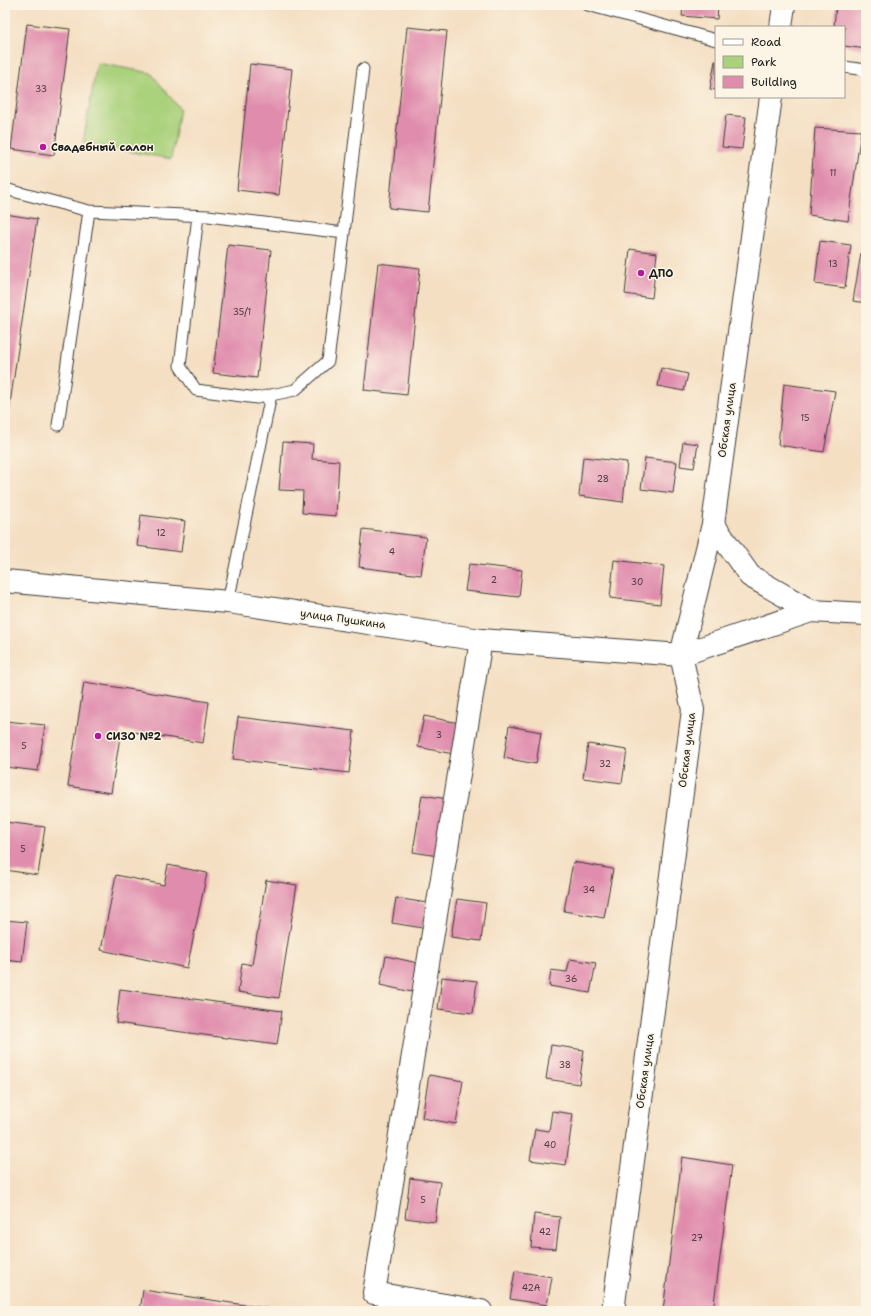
<svg xmlns="http://www.w3.org/2000/svg" width="871" height="1316" font-family="'Shantell Sans',sans-serif">
  <rect width="100%" height="100%" fill="#fcf5e5"/>
  <filter id="ink" filterUnits="userSpaceOnUse"><feTurbulence type="fractalNoise" baseFrequency=".025" numOctaves="2"/><feDisplacementMap in="SourceGraphic" scale="8" xChannelSelector="R" yChannelSelector="G"/><feConvolveMatrix kernelMatrix="1 2 1 2 8 2 1 2 1" color-interpolation-filters="sRGB"/></filter>
  <filter id="wash" filterUnits="userSpaceOnUse"><feTurbulence type="fractalNoise" baseFrequency=".012" numOctaves="4" result="noise"/><feDisplacementMap in="SourceGraphic" scale="16" xChannelSelector="R" yChannelSelector="G"/><feGaussianBlur stdDeviation="0.9" result="paint"/><feColorMatrix in="noise" values="0 0 0 0 0 0 0 0 0 0 0 0 0 0 0 0 0 1.4 0 .05"/><feComposite in="paint" operator="in"/></filter>
  <g filter="url(#wash)">
    <rect width="100%" height="100%" fill="#f4dfc3"/>
    <path fill="#aad17c" stroke="#63764c" d="M97 63 151 73 180 109 171 159 83 143Z"/>
    <g id="blocks">
      <path fill="#e08dad" d="M683 5H718L717 19 682 16Z
        M836 5H866V49L844 46V27H834Z
        M27 24 70 29 54 155 11 149Z
        M407 27 447 31 428 212 389 208Z
        M715 61H716V90L710 89Z
        M250 64 292 69 279 195 237 190Z
        M726 115 746 117 742 149 722 147Z
        M815 128 861 131 848 221 809 215Z
        M5 214 37 219 6 431H5Z
        M820 241 851 245 845 288 815 284Z
        M228 245 271 250 257 378 213 373Z
        M630 249 657 253 652 298 625 294Z
        M861 253 866 254V303L853 301Z
        M378 263 420 268 407 395 364 390Z
        M661 368 688 374 684 391 658 386Z
        M784 384 835 391 824 452 778 445Z
        M283 442 313 444 312 459 339 461 336 516 302 513 303 491 279 490Z
        M683 442 698 444 694 468 680 466Z
        M583 457 627 462 623 502 579 496Z
        M645 458 677 462 673 493 641 489Z
        M141 515 185 521 181 552 137 546Z
        M363 529 426 537 421 575 359 567Z
        M614 560 664 566 660 604 610 598Z
        M469 564 522 570 519 597 465 591Z
        M84 682 209 702 203 743 121 730 111 793 68 786Z
        M424 716 459 723 453 754 418 747Z
        M238 717 354 731 349 773 233 759Z
        M5 721 45 725 38 771 5 767Z
        M509 726 541 732 536 764 504 758Z
        M588 744 627 750 622 783 583 778Z
        M422 795 448 799 438 856 413 852Z
        M5 822 45 827 38 875 5 870Z
        M573 862 613 869 604 918 564 911Z
        M168 865 207 873 187 968 101 950 116 875 164 885Z
        M266 880 297 885 279 998 238 992 242 963 252 965Z
        M396 898 427 903 423 928 392 923Z
        M457 899 486 903 481 941 451 937Z
        M5 920 27 922 22 962 5 960Z
        M386 956 418 963 412 992 380 985Z
        M570 959 596 963 590 993 549 986 551 970 567 972Z
        M442 977 477 981 473 1013 438 1009Z
        M120 989 282 1011 277 1045 116 1023Z
        M551 1045 584 1050 579 1084 546 1079Z
        M429 1075 463 1081 456 1124 422 1118Z
        M552 1111 573 1114 566 1165 530 1160 535 1129 549 1131Z
        M682 1157 732 1165 713 1311H663Z
        M410 1178 440 1182 435 1222 405 1218Z
        M534 1214 560 1217 556 1249 531 1247Z
        M515 1271 552 1277 547 1305 510 1299Z
        M143 1290 279 1310V1311H140Z"/>
    </g>
  </g>
  <g filter="url(#ink)">
    <use href="#blocks" fill-opacity="0" stroke="#3c3935" stroke-width="1"/>
    <g fill="none" stroke-linecap="round" stroke-linejoin="round">
      <g stroke="#3c3935" stroke-width="13">
        <path id="lane" d="M588 5 716 40
          M844 67 866 70
          M5 189 89 211 208 216 344 233 363 69
          M198 216 180 366 196 390 257 398 295 390 328 361 344 233
          M58 425 89 211
          M228 602 271 395"/>
      </g>
      <g stroke="#3c3935" stroke-width="24">
        <path id="street" d="M481 640 374 1293 481 1311"/>
      </g>
      <g stroke="#3c3935" stroke-width="24">
        <path id="secondary" d="M781 27 784 5
          M5 581 228 602 481 640 681 655 811 611 750 576 713 524
          M811 611 866 614
          M613 1311 693 710 681 655 713 524 771 97"/>
      </g>
      <use href="#lane" stroke="#fff" stroke-width="11"/>
      <use href="#street" stroke="#fff" stroke-width="22"/>
      <use href="#secondary" stroke="#fff" stroke-width="22"/>
    </g>
  </g>
  <g fill="#b5179e" stroke="#fcf5e5" stroke-width="1.5">
    <circle cx="43" cy="147" r="4"/>
    <circle cx="641" cy="273" r="4"/>
    <circle cx="98" cy="736" r="4"/>
  </g>
  <g text-anchor="middle" dominant-baseline="central" stroke-width="3" stroke-linejoin="round" paint-order="stroke">
    <g font-size="9" fill="#4d3840">
      <text x="41" y="89">33</text>
      <text x="833" y="173">11</text>
      <text x="833" y="264">13</text>
      <text x="242" y="312">35/1</text>
      <text x="805" y="418">15</text>
      <text x="603" y="479">28</text>
      <text x="161" y="533">12</text>
      <text x="392" y="552">4</text>
      <text x="494" y="580">2</text>
      <text x="637" y="582">30</text>
      <text x="439" y="735">3</text>
      <text x="24" y="746">5</text>
      <text x="605" y="764">32</text>
      <text x="23" y="849">5</text>
      <text x="589" y="890">34</text>
      <text x="571" y="979">36</text>
      <text x="565" y="1065">38</text>
      <text x="550" y="1145">40</text>
      <text x="423" y="1200">5</text>
      <text x="545" y="1232">42</text>
      <text x="697" y="1238">27</text>
      <text x="531" y="1288">42А</text>
    </g>
    <g font-size="11" font-weight="bold" fill="#1c1c1c" stroke="#fcf5e5" text-anchor="start">
      <text x="51" y="147">Свадебный салон</text>
      <text x="649" y="273">ДПО</text>
      <text x="106" y="736">СИЗО №2</text>
    </g>
    <g font-size="11" fill="#1c1c1c" stroke="#fcf5e5">
      <text transform="translate(727 420) rotate(-82)">Обская улица</text>
      <text transform="translate(343 619) rotate(8)">улица Пушкина</text>
      <text transform="translate(687 750) rotate(-83)">Обская улица</text>
      <text transform="translate(645 1071) rotate(-82)">Обская улица</text>
    </g>
  </g>
  <rect width="871" height="1316" fill="none" stroke="#fcf5e5" stroke-width="20"/>
  <rect x="715" y="26" width="130" height="72" fill="#fcf5e5" stroke="#a29e95"/>
  <rect x="723" y="39" width="20" height="6" fill="#ffffff" stroke="#a29e95"/>
  <text x="751" y="46" font-size="12" fill="#1c1c1c">Road</text>
  <rect x="723" y="56" width="20" height="12" fill="#aad17c" stroke="#a29e95"/>
  <text x="751" y="66" font-size="12" fill="#1c1c1c">Park</text>
  <rect x="723" y="76" width="20" height="12" fill="#e08dad" stroke="#a29e95"/>
  <text x="751" y="86" font-size="12" fill="#1c1c1c">Building</text>
</svg>
